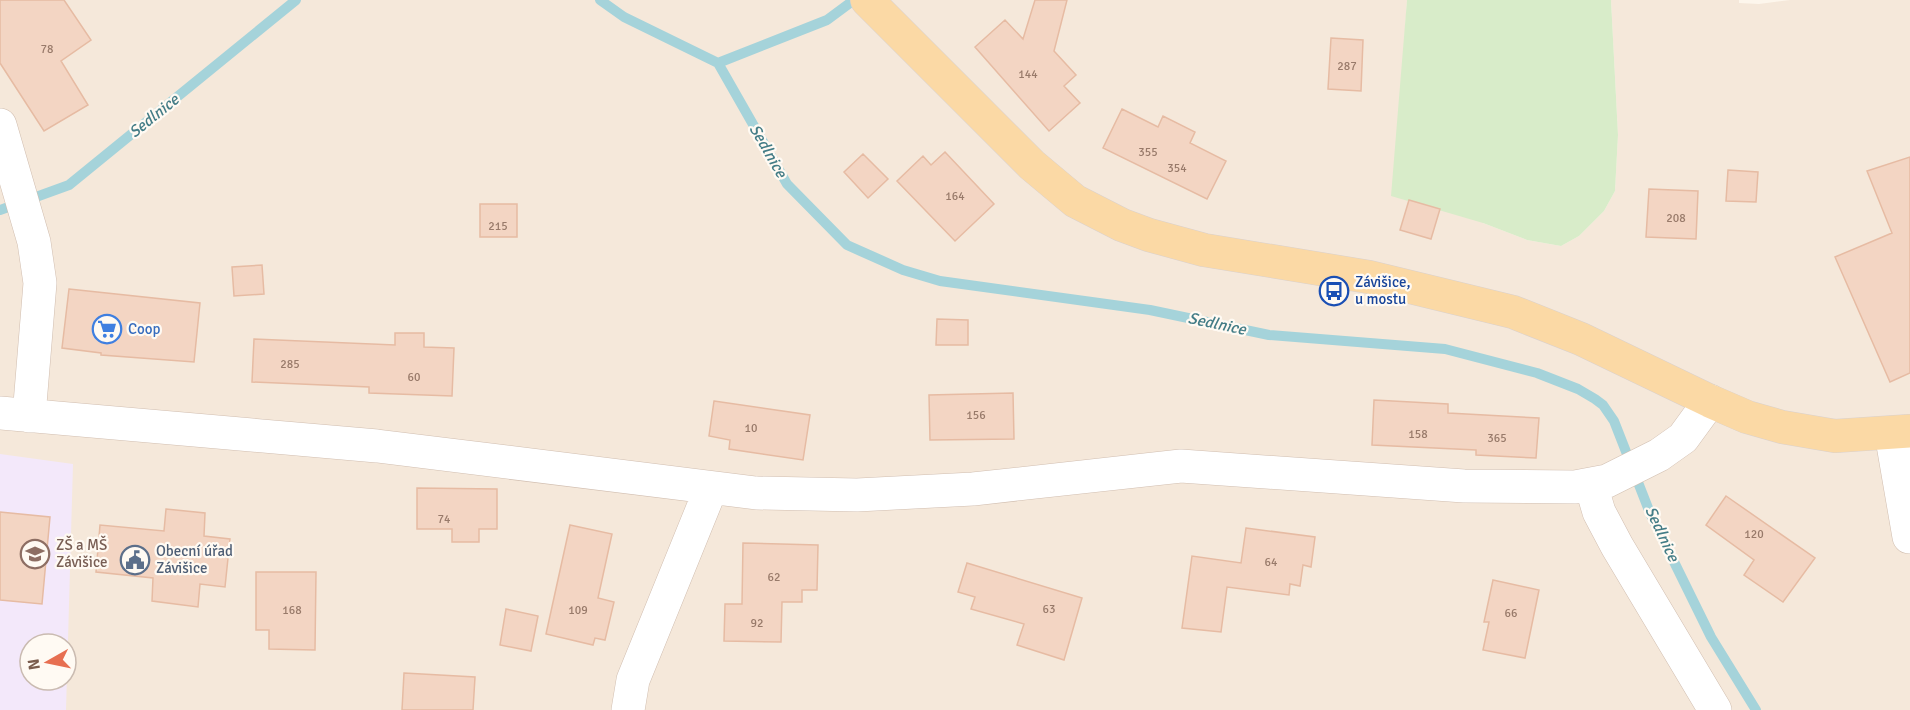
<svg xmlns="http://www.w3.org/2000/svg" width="1910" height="710" font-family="Signika,sans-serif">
  <rect width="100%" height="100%" fill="#fdf6ec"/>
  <path fill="#f5e8da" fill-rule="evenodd" d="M0 0H1407L1404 47 1483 223 1527 240 1561 246 1579 236 1604 211 1615 191 1618 135 1611 0H1739V3L1759 4 1790 0H1910V710H0ZM30 644H66V680H30Z"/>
  <path fill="#f3e8fa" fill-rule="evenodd" d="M0 454 73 464 66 710H0ZM30 644H66V680H30Z"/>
  <path fill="#d8ecc9" d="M1407 0H1611L1618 135 1615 191 1604 211 1579 236 1561 246 1527 240 1483 223 1391 196Z"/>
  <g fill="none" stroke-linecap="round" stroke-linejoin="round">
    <path stroke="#a5d3da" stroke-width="10" d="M600 0 624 17 718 63 787 184 847 245 903 270 940 281 1150 310 1269 335 1445 349 1537 373 1578 389 1595 399 1603 405 1614 421 1650 513 1711 637 1756 710
      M718 63 827 20 854 0
      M0 210 69 185 296 0"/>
  </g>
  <path fill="#f3d5c3" stroke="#e6bba3" stroke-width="1.5" d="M0 0H64L91 40 61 61 88 105 44 131 0 63Z
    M1035 0H1067L1054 51 1076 75 1064 86 1080 103 1049 131 975 47 1005 20 1023 39Z
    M1331 38 1363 40 1361 91 1328 89Z
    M1122 109 1158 127 1163 116 1195 132 1190 143 1226 161 1207 199 1103 148Z
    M945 152 994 204 955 241 897 181 923 156 931 165Z
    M863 154 888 179 868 198 844 172Z
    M1910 157V373L1890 382 1835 257 1892 233 1867 171Z
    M1728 170 1758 172 1756 202 1726 201Z
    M1649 189 1698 191 1696 239 1646 237Z
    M1409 200 1440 209 1431 239 1400 230Z
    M480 204H517V237H480Z
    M262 265 264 294 234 296 232 267Z
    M69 289 200 303 194 362 101 355V353L62 348Z
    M937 319 968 320V345H936Z
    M395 333H424V347L454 348 452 396 369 393V387L252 382 254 339 395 345Z
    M1013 393 1014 439 930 440 929 395Z
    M1374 400 1448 404V413L1539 418 1536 458 1476 455V450L1372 445Z
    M714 401 810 415 803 460 729 449 730 440 709 436Z
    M417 488 497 489V529H479V542H452V529H417Z
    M1726 496 1815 558 1783 602 1744 575 1754 560 1706 525Z
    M166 509 205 513 204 536 230 539 225 587 200 584 198 607 152 601 153 578 96 572 100 525 164 531Z
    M0 512 50 517 42 604 0 600Z
    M570 525 612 534 598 598 614 602 605 640 595 638 593 645 546 634Z
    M1246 528 1315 537 1311 567 1303 565 1300 586 1290 584 1289 595 1227 587 1221 632 1182 628 1192 556 1241 563Z
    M743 543 818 545 817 590H802V602H782L781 642 724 641 725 604H742Z
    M967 563 1082 598 1064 660 1017 645 1024 624 971 609 975 597 958 592Z
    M256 572H316L315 650 269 649V630H256Z
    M1493 580 1539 590 1525 658 1483 650 1489 622H1484Z
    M506 609 538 616 531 651 500 645Z
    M404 673 475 677 473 710H402Z"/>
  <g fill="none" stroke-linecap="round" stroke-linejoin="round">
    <g stroke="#d1beb0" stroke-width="34">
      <path id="minor" d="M0 125 34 242 40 283 29 416
        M0 413 377 446 756 493 857 495 973 489 1181 466 1464 486 1575 487 1607 481 1659 455 1683 438 1710 401
        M1891 433 1909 537
        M1591 485 1599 512 1617 546 1715 710
        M628 710 633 680 711 488"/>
    </g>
    <g stroke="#dad1cd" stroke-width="34">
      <path id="major" d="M867 0 1032 165 1075 201 1122 225 1149 235 1204 250 1369 277 1513 312 1581 339 1710 401 1747 417 1782 427 1835 436 1910 431"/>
    </g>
    <use href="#minor" stroke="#fff" stroke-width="33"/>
    <use href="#major" stroke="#fbd9a5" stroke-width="33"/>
  </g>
  <defs>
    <g id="bus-ring" transform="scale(1.5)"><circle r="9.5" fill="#fffaf3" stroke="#1a4fb4" stroke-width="1.5"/><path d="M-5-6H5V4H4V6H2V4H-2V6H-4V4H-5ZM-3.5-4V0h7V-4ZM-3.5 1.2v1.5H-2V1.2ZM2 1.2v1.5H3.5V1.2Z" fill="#1a4fb4"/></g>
    <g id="supermarket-ring" transform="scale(1.5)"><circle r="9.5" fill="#fffaf3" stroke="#3f7fe0" stroke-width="1.5"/><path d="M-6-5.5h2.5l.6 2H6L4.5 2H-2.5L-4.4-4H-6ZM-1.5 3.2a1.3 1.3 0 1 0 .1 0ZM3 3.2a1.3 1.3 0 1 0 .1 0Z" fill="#3f7fe0"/></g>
    <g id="school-ring" transform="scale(1.5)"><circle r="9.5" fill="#fffaf3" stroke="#8d6e63" stroke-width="1.5"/><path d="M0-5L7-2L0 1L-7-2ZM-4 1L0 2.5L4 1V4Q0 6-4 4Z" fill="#8d6e63"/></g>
    <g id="civic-ring" transform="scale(1.5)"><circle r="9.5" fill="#fffaf3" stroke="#5c6f8a" stroke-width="1.5"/><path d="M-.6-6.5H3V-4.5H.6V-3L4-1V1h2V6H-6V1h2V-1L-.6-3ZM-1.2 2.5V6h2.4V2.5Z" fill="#5c6f8a"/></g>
  </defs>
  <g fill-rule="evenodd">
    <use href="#bus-ring" x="1334" y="291"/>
    <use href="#supermarket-ring" x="107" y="329"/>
    <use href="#school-ring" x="35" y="554"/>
    <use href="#civic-ring" x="135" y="560"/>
  </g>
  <g text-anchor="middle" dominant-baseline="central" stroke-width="4.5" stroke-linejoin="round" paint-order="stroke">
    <g font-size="12" fill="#987a6a">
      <text x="47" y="49">78</text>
      <text x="1347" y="66">287</text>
      <text x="1028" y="74">144</text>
      <text x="1148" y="152">355</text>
      <text x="1177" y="168">354</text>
      <text x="955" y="196">164</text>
      <text x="1676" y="218">208</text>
      <text x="498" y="226">215</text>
      <text x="290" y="364">285</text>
      <text x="414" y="377">60</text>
      <text x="976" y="415">156</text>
      <text x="751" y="428">10</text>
      <text x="1418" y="434">158</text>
      <text x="1497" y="438">365</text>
      <text x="444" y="519">74</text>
      <text x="1754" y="534">120</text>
      <text x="1271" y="562">64</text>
      <text x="774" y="577">62</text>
      <text x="1049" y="609">63</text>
      <text x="292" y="610">168</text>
      <text x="578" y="610">109</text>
      <text x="1511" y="613">66</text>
      <text x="757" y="623">92</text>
    </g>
    <g font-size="15" fill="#164399" stroke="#fffaf3" text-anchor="start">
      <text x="1355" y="282">Závišice,<tspan x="1355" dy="17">u mostu</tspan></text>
    </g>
    <g font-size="15" fill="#366cbe" stroke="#fffaf3" text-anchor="start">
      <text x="128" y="329">Coop</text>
    </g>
    <g font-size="15" fill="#785e54" stroke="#fffaf3" text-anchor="start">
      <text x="56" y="545">ZŠ a MŠ<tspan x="56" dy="17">Závišice</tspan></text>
    </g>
    <g font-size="15" fill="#4e5e75" stroke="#fffaf3" text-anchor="start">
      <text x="156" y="551">Obecní úřad<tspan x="156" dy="17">Závišice</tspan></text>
    </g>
    <g font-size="16" font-style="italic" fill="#437c86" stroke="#fffaf3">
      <text transform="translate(154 116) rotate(-39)">Sedlnice</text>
      <text transform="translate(768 151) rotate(60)">Sedlnice</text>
      <text transform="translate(1217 324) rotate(12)">Sedlnice</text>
      <text transform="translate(1662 534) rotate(65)">Sedlnice</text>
    </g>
  </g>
  <g transform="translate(48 662) rotate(261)"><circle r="28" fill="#fffaf3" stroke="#cabbb1" stroke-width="1.5"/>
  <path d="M0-4.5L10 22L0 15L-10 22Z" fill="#e76f51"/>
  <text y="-9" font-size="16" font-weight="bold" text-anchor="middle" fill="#7a5c4d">N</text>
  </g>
</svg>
